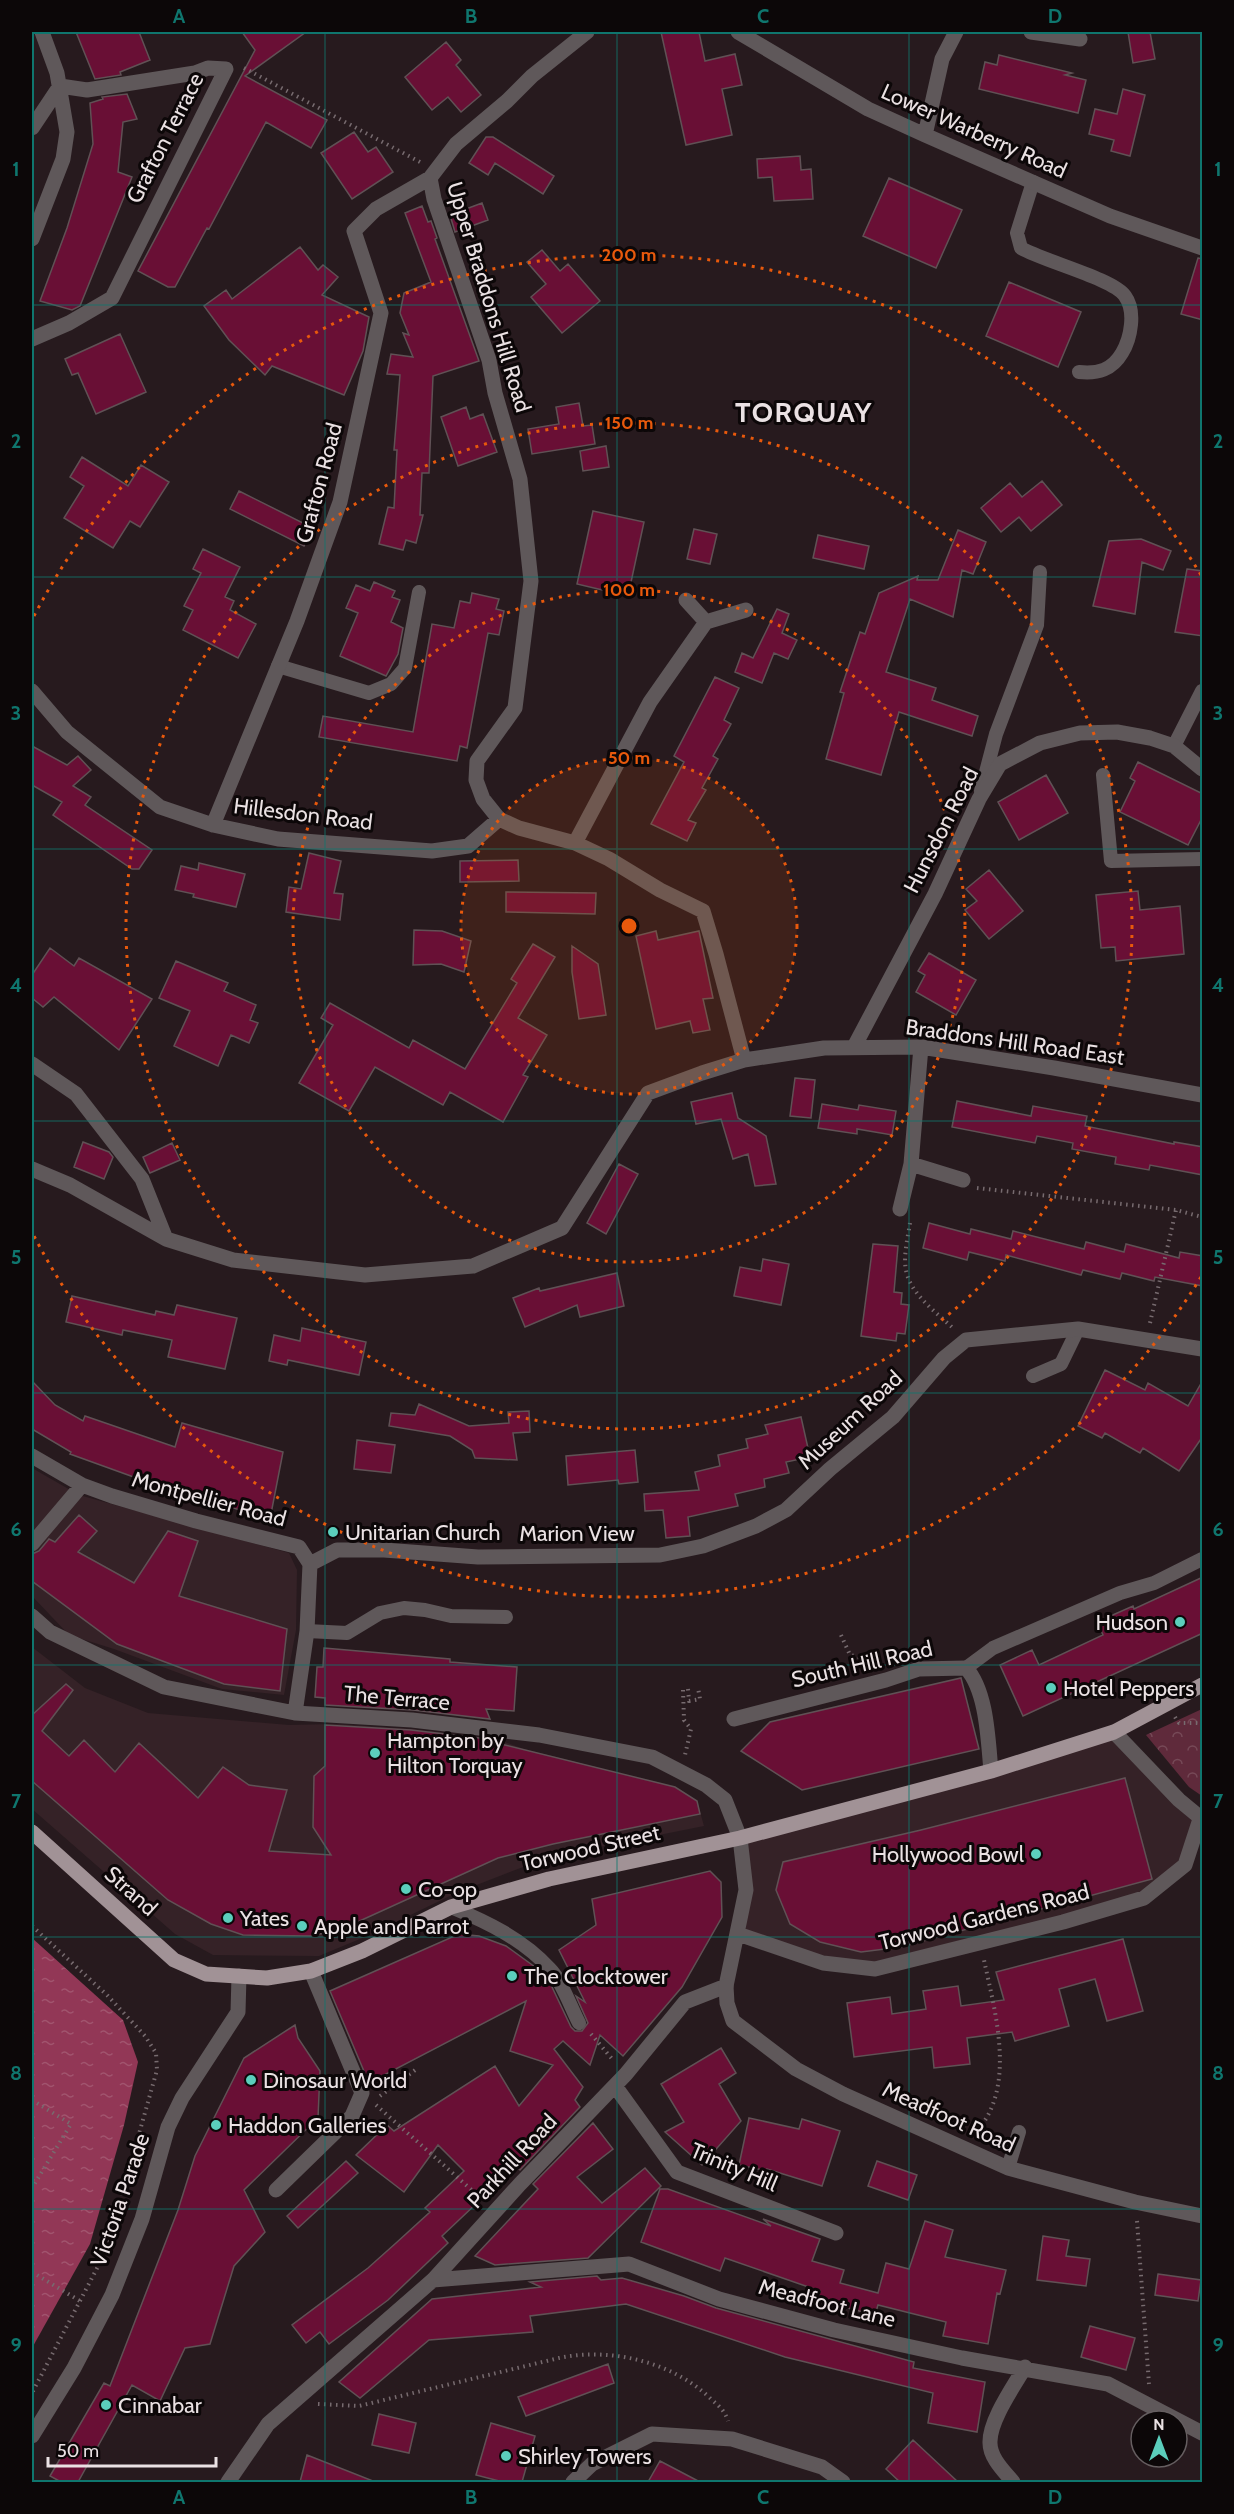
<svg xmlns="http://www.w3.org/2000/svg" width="1234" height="2514" font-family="Cabin,sans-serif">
  <defs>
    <pattern id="park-crowns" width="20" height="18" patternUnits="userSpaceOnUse" patternTransform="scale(1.5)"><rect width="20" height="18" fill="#5f2a3b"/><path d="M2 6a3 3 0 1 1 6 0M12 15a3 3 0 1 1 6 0" fill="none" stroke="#764957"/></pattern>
    <pattern id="water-ripples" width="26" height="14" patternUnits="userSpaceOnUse" patternTransform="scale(1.5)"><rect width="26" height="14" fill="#923756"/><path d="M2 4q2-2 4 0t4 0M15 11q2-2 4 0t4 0" fill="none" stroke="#a1546e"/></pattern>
  </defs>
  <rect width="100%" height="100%" fill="#271a1e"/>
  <path fill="#352227" d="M32 1468 79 1495 289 1553 297 1570 296 1630 284 1695 222 1689 114 1649 69 1635 32 1596Z
    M32 1647 85 1688 148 1713 289 1725 336 1724 411 1729 496 1739 524 1749 675 1787 697 1801 704 1826 549 1857 456 1893 367 1936 319 1956 213 1955 175 1934 32 1809Z
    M1114 1732 1200 1819 1185 1865 1144 1898 875 1969 738 1934 740 1838Z"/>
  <path fill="url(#park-crowns)" d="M1202 1709V1796L1189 1787 1146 1735Z"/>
  <path fill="url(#water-ripples)" d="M32 1938 123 2020 138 2062 124 2125 90 2244 32 2348Z"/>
  <path fill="#690f35" stroke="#605155" stroke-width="1.5" d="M76 32H139L150 60 120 72 121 75 95 79Z
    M242 32H306L245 76 327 120 311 148 266 122 209 229 207 228 175 287H168L138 271 255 50Z
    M661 32H699L705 61 735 54 742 85 722 89 732 135 686 145Z
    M1128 32H1150L1155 59 1133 63Z
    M446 42 461 60 456 65 481 95 461 112 448 97 432 110 405 77Z
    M999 55 1072 73 1065 75 1086 80 1078 113 979 89 985 62 997 65Z
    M1123 89 1145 95 1130 156 1111 151 1114 140 1089 134 1095 109 1117 114Z
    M127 94 137 119 123 122 118 172 132 177 80 306 72 310 40 301 67 228 93 144 90 103 103 99 102 97Z
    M354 132 368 152 376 147 393 172 352 199 321 153Z
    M486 137H493L554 176 543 194 495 163 488 175 469 163Z
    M800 156 801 170 811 169 813 199 774 201 772 177 758 178 757 159Z
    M889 178 962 210 936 268 863 236Z
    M482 203 488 220 455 232 450 215Z
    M422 206 428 222 431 221 437 238 435 239 479 361 433 376 429 473H422L420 515H423L416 543 406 540 403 550 379 544 388 507 394 508 397 450H394L400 375 387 374 391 354 413 357 403 333 409 335 400 313 404 293 431 282 405 213Z
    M300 247 318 270 323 265 338 277 322 295 369 317 363 351 344 395 272 366 265 375 229 340 204 306 226 290 232 299Z
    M542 250 560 271 568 264 600 301 562 333 531 297 546 284 527 262Z
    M1198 258 1203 259V320L1181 314Z
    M1009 282 1081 312 1058 367 986 336Z
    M120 334 146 392 96 414 78 373 72 375 65 359Z
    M579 403 583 426 592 425 595 444 532 454 528 429 559 424 556 407Z
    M466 407 470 419 483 414 497 452 458 466 441 417Z
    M606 446 609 467 583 471 580 451Z
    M82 457 128 486 141 465 169 482 140 527 130 521 113 548 64 518 84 486 70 477Z
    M1042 481 1062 505 1031 531 1019 517 1001 532 981 508 1010 483 1022 497Z
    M239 491 313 528 304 546 230 509Z
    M593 511 644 522 628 596 577 584Z
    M694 529 717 534 710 564 687 559Z
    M958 530 986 542 973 574 962 570 953 617 910 599 886 672 936 688 932 700 978 716 972 736 899 712 881 775 826 759 844 693 840 692 860 632 865 634 879 593 918 576 917 580H938Z
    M818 535 869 546 864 569 813 558Z
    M1141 539 1171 551 1163 570 1142 562 1135 614 1093 606 1109 541Z
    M203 549 240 567 225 597 234 601 230 610 256 624 238 658 183 630 193 610 184 606 201 573 193 569Z
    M1187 569 1203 571V636L1175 632Z
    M374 582 395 591 392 597 400 600 391 622 403 628 398 654 386 676 340 656 358 613 346 608 356 585 370 591Z
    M472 593 499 599 496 609 504 611 499 635 488 633 467 748 460 746 457 761 319 737 323 716 413 732 432 624 454 628 460 601 470 603Z
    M777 609 789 614 782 633 797 640 788 659 774 653 762 683 735 672 742 653 753 658Z
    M715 677 739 688 724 720 731 724 713 756 718 759 702 788 706 790 688 820 696 823 687 841 651 824 684 762 674 756Z
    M32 746 67 765 78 756 91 770 73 786 91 797 85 805 152 850 139 869H132L53 815 62 802 32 785Z
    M1138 762 1203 794V816L1188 845 1120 812 1135 781 1130 778Z
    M1046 775 1068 813 1019 840 998 802Z
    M309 853 341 861 334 893 343 894 340 920 286 912 289 887 301 889Z
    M518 860 519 881 460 882V861Z
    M199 863 245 874 236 907 193 897 194 894 175 890 181 866 198 870Z
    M989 870 1023 911 989 939 965 910 977 901 966 889Z
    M1138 891 1140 910 1180 906 1184 954 1116 961 1115 947 1101 948 1096 895Z
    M506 892 596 893 595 914 506 912Z
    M414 930 442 931 471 941 464 972 441 964 413 965Z
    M656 931 658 940 699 931 713 998 703 999 710 1030 693 1033 690 1021 656 1029 636 936Z
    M533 944 555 957 518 1018 547 1035 523 1075 528 1077 503 1122 450 1092 443 1105 375 1067 349 1111 299 1083 333 1025 321 1018 330 1003 409 1048 413 1040 465 1069 517 983 511 979Z
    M572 946 598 964 606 1015 579 1019 572 972Z
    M50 948 74 966 79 958 152 999 119 1050 54 997 43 1007 32 998V975Z
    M929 953 976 980 956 1015 916 992 925 975 918 971Z
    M176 961 228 983 224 991 256 1005 250 1020 258 1023 249 1043 231 1035 218 1066 174 1046 190 1011 159 998Z
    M795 1078 815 1080 811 1118 790 1116Z
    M732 1093 738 1118 766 1136 776 1184 755 1186 748 1154 733 1159 721 1119 696 1124 691 1102Z
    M957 1101 1031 1116 1033 1106 1087 1116 1085 1126 1174 1144V1142L1203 1147V1175L1150 1165 1149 1170 1115 1164 1116 1157 1072 1149 1073 1143 1037 1136 1035 1143 952 1127Z
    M822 1104 858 1110 859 1105 896 1111 892 1135 857 1129V1134L818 1128Z
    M83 1142 109 1152 113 1157 104 1179 74 1167Z
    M172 1143 180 1160 150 1173 143 1157Z
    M619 1164 638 1174 606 1234 587 1223Z
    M929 1223 970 1234 971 1229 1011 1239 1013 1231 1084 1249 1086 1242 1124 1252 1126 1244 1179 1258 1180 1252 1203 1256V1286L1155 1277 1154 1281 1122 1273 1120 1279 1083 1270 1081 1275 1006 1255 1005 1261 969 1252 967 1260 923 1248Z
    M873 1244 898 1246 894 1292 902 1293 901 1304 909 1305 905 1334 897 1333 896 1341 861 1336Z
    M763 1259 789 1264 781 1305 734 1296 740 1267 761 1271Z
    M617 1273 624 1306 580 1317 577 1305 525 1327 513 1298 539 1288 540 1291Z
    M72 1296 155 1315 156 1311 174 1315 177 1305 237 1318 225 1369 168 1357 172 1340 123 1330 122 1335 66 1322Z
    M302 1328 366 1342 359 1375 288 1360 287 1365 269 1361 274 1335 300 1341Z
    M1105 1370 1145 1390 1148 1383 1188 1406 1203 1380V1436L1179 1471 1143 1448 1140 1453 1105 1433 1102 1438 1078 1426Z
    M32 1381 55 1405 83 1421 85 1416 175 1447 182 1423 283 1452 270 1519 153 1484 70 1454 71 1452 32 1429Z
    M419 1404 469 1426 509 1423 508 1412 529 1411 530 1432 513 1433 517 1460 475 1458 472 1450 450 1436 389 1426 391 1413 415 1415Z
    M801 1417 810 1457 786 1462 789 1473 764 1479 765 1487 735 1494 738 1506 688 1517 690 1536 666 1538 663 1510 645 1511 644 1494 699 1490 695 1472 720 1466 718 1455 748 1448 746 1439 768 1434 765 1425Z
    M357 1440 395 1445 391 1473 354 1469Z
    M635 1450 638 1482 619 1484 618 1480 568 1485 566 1456Z
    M79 1515 97 1531 78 1552 134 1583 168 1531 198 1541 179 1596 287 1629 280 1691 224 1684 117 1644 32 1581V1554L39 1551 49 1539 55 1542Z
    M1203 1577V1633L1023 1716 1000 1665 1032 1650 1039 1665 1103 1635 1097 1622 1133 1606 1134 1609Z
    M324 1648 450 1659V1662L517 1667 514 1711 486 1709 490 1719 413 1710 325 1705V1698L315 1697 317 1667H323Z
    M961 1678 979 1749 802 1790 741 1751 770 1722Z
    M66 1684 73 1690 42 1731 69 1756 84 1740 115 1772 139 1743 198 1798 223 1767 249 1785 287 1790 269 1851 331 1855 313 1827 314 1776 325 1766V1725L411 1730 496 1740 497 1743 675 1787 697 1801 700 1814 553 1844 498 1858 342 1929 311 1936 243 1935 211 1924 168 1900 32 1781V1715Z
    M1125 1778 1152 1879 901 1947 861 1952 820 1942 790 1924 776 1890 783 1862 921 1830Z
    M710 1871 721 1882 722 1917 682 1987 623 2056 600 2035 590 2065 563 2041 554 2049 583 2087 575 2100 580 2107 520 2170 512 2162 476 2200 478 2202 442 2236 448 2243 388 2300 329 2344 320 2332 306 2343 292 2325 368 2268 396 2243 430 2212 425 2208 464 2171 438 2145 404 2192 356 2155 387 2125 394 2131 495 2066 519 2106 553 2065 510 2051 526 2001 369 2083 330 1991 459 1934 479 1936 506 1946 535 1967 551 1985 571 2027 575 2031H582L588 2023 576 1996 585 2002 559 1950 596 1925 592 1899Z
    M1123 1939 1143 2011 1107 2021 1095 1979 1059 1989 1069 2026 1015 2041 1012 2032 967 2038 970 2064 934 2068 932 2047 854 2057 847 2003 890 1997 892 2014 926 2009 923 1991 958 1986 961 2006 1004 2000 996 1972Z
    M295 2025 298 2038 320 2071 318 2118 244 2190 265 2232 234 2266 210 2344 185 2348 160 2401 132 2385 78 2482H61L50 2476 104 2383 110 2386 178 2210 195 2156 244 2058Z
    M721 2048 736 2073 719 2084 741 2121 702 2165 665 2132 684 2122 661 2084Z
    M749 2118 799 2129 802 2119 840 2131 822 2186 767 2169V2171L739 2165Z
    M593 2123 613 2149 577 2177 602 2203 645 2168 661 2186 588 2258 495 2265 475 2256 538 2189 533 2184Z
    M346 2161 358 2173 298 2228 287 2216Z
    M877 2161 917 2175 908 2200 868 2186Z
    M660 2189H668L771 2226 763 2219 820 2239 812 2261 844 2270 840 2283 878 2293 886 2263 909 2269 925 2221 953 2230 945 2257 1006 2270 1000 2294 997 2293 988 2344 943 2336 946 2322 878 2305 875 2315 817 2300 820 2291 725 2258 720 2271 641 2242Z
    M1043 2236 1069 2240 1066 2256 1090 2259 1086 2286 1037 2280Z
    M1158 2274 1201 2280 1198 2301 1155 2295Z
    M597 2276 601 2280 622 2278 684 2296 716 2308 914 2362 913 2368 985 2382 977 2432 928 2423 933 2393 785 2357 626 2304 530 2316 533 2332 429 2340 360 2398 339 2382 432 2299 541 2287 530 2282Z
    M1090 2326 1135 2338 1126 2370 1081 2357Z
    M608 2364 614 2383 526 2416 518 2397Z
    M379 2414 416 2423 409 2453 372 2445Z
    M491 2423 535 2436 522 2482H503L476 2475Z
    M913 2440 958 2482H900L886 2469Z
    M307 2455 373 2481V2482H300Z
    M660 2461 700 2482H648Z"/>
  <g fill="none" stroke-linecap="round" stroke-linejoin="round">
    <path stroke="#776b6f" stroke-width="4" stroke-dasharray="1.5 4.5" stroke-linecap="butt" d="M244 68 420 162
      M977 1188 1176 1210 1202 1217
      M910 1223C908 1237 903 1256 906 1270 910 1294 937 1313 954 1329
      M1150 1323 1176 1210
      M841 1635 850 1655 881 1662
      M688 1689 689 1701 700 1699 698 1688
      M683 1690 684 1720 691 1729 685 1755
      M1175 1717 1179 1723H1202
      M32 1926 108 1996 145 2036 156 2053 157 2070 106 2251 32 2393
      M591 2034 613 2060
      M380 2096 418 2068
      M32 2100 71 2124 32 2188
      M376 2105 483 2200
      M974 2134C1018 2090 995 2012 984 1960
      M1137 2221 1149 2384
      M32 2272 80 2301
      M318 2404 359 2406 559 2358C611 2347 673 2362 711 2399 719 2406 725 2411 728 2421"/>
    <path stroke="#5f585a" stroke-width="14" d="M1033 182 1017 233 1021 248C1043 261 1114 279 1125 296 1136 311 1131 338 1122 353 1112 370 1098 374 1079 372
      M278 666 369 693 391 684 405 668 419 592
      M1174 746 1202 691
      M1103 775 1111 861 1202 859
      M981 791 996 734 1037 625 1040 572
      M1033 1376 1061 1364 1078 1329
      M307 1631 347 1633 380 1613 404 1608 425 1610 451 1616 506 1617
      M966 1668 993 1648 1120 1593 1154 1583 1202 1559
      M451 1907C487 1922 523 1939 550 1969 562 1981 571 2008 579 2023
      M1008 2168 1019 2132"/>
    <path stroke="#5f585a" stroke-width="15" d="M587 32 532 76 507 101 456 144 430 178 434 199 489 360 495 393 520 479 531 581 515 708 477 761 476 780 483 799 499 819 519 828 575 843 609 859 660 890 703 911 716 954 744 1060
      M738 32 868 109 925 135 1110 216 1202 248
      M1031 32 1080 39
      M32 128 60 86 87 90 195 73 208 68 226 69 112 298 69 323 32 339
      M925 135 942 59 956 32
      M32 239 63 159 67 132 57 73 42 32
      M686 600 706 622
      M32 691 67 732 160 807 213 825 278 839 432 851 468 846 499 819
      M213 825 297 621 340 502 381 313 354 231 376 209 430 178
      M575 843 650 702 706 622 746 610
      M854 1047 935 894 979 799 1000 764 1040 743 1080 733 1117 732 1150 738 1174 746 1202 769
      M32 1064 76 1094 142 1179 166 1239 233 1260 365 1275 473 1266 562 1228 648 1093 702 1073 744 1060 824 1048 921 1047 1054 1068 1202 1095
      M911 1164 963 1180
      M32 1169 70 1185 166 1239
      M900 1209 911 1164 921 1047
      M32 1456 82 1485 112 1496 196 1521 299 1547 310 1564 307 1631 295 1713
      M32 1544 82 1485
      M310 1564 337 1550H384L478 1557 660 1555 703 1546 756 1526 786 1510 830 1469 893 1417 944 1358 966 1340 1078 1329 1202 1349
      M32 1616 50 1632 164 1687 295 1713 412 1720 539 1735 652 1757 706 1785 725 1800 740 1838 746 1890 726 1986 685 2002 626 2074 520 2184 433 2280 268 2424 228 2482
      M734 1719 886 1680 919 1669 966 1668C987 1691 988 1740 991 1771
      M1114 1732 1179 1800 1202 1819
      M738 1934 823 1963 875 1969 1063 1922 1144 1898 1185 1865 1200 1819
      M615 2086 677 2172 836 2233
      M276 2190 352 2116 362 2093 311 1971
      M433 2280 629 2264 719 2299 834 2330 962 2358 1108 2384 1202 2433
      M32 2436 74 2368 112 2295 142 2219 168 2127 182 2098 238 2012 239 1976
      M573 2482 592 2464 652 2434 732 2439 822 2467 843 2482
      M1013 2482C1004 2471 990 2458 990 2443 989 2421 1014 2386 1025 2367"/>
    <path stroke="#5f585a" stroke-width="15" d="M726 1986 727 2003 733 2021 796 2069 843 2094 1008 2168 1135 2202 1202 2216"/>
    <path stroke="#a19296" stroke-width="15" d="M32 1832 174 1960 206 1974 267 1978 311 1971 362 1951 451 1907 549 1879 740 1838 991 1771 1114 1732 1202 1685"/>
  </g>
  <path fill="none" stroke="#0f766e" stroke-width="1.5" stroke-opacity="0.55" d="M325 32V2482M617 32V2482M909 32V2482M32 305H1202M32 577H1202M32 849H1202M32 1121H1202M32 1393H1202M32 1665H1202M32 1937H1202M32 2209H1202"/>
  <circle cx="629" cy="926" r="168" fill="#e8590c" fill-opacity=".12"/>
  <g fill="none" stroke="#e8590c" stroke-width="3" stroke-dasharray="3 6">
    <circle cx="629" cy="926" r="168"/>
    <circle cx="629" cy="926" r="336"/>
    <circle cx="629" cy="926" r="503"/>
    <path d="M1201 1277A671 671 0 0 1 34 1236M34 616A671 671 0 0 1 1201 575"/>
  </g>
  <g fill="#5bcebc" stroke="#0c0708" stroke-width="2">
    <circle cx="333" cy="1532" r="6"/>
    <circle cx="1180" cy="1622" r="6"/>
    <circle cx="1051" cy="1688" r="6"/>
    <circle cx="375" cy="1753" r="6"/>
    <circle cx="1036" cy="1854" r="6"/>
    <circle cx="406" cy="1889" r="6"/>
    <circle cx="228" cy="1918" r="6"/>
    <circle cx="302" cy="1926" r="6"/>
    <circle cx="512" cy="1976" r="6"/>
    <circle cx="251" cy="2080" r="6"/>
    <circle cx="216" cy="2125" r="6"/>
    <circle cx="106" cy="2405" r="6"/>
    <circle cx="506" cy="2456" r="6"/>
  </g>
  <g text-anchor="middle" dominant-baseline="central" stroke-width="6" stroke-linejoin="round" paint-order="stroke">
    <g font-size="22" fill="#eae1e3" stroke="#0c0708">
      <text transform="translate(974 131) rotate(24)">Lower Warberry Road</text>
      <text transform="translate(165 138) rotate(-63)">Grafton Terrace</text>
      <text transform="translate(489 297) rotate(73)">Upper Braddons Hill Road</text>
      <text transform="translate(319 483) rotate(-75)">Grafton Road</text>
      <text transform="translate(303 814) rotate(7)">Hillesdon Road</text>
      <text transform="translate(941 830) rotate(-63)">Hunsdon Road</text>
      <text transform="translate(1015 1042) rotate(8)">Braddons Hill Road East</text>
      <text transform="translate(850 1420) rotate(-43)">Museum Road</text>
      <text transform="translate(209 1499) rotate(15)">Montpellier Road</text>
      <text x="577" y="1533">Marion View</text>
      <text transform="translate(862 1664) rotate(-13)">South Hill Road</text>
      <text transform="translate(397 1698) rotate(5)">The Terrace</text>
      <text transform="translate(590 1848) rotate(-13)">Torwood Street</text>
      <text transform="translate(131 1891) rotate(42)">Strand</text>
      <text transform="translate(984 1917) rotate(-14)">Torwood Gardens Road</text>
      <text transform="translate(949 2117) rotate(24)">Meadfoot Road</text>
      <text transform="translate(512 2161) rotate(-47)">Parkhill Road</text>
      <text transform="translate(734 2167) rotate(23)">Trinity Hill</text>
      <text transform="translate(120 2200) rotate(-71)">Victoria Parade</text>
      <text transform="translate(827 2303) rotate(14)">Meadfoot Lane</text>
    </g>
    <g font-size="22" fill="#eae1e3" stroke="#0c0708" text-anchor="start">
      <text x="345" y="1532">Unitarian Church</text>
      <text x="1168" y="1622" text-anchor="end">Hudson</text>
      <text x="1063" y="1688">Hotel Peppers</text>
      <text x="387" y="1740">Hampton by<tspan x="387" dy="25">Hilton Torquay</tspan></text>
      <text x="1024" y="1854" text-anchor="end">Hollywood Bowl</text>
      <text x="418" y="1889">Co-op</text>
      <text x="240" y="1918">Yates</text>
      <text x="314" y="1926">Apple and Parrot</text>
      <text x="524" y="1976">The Clocktower</text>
      <text x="263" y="2080">Dinosaur World</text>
      <text x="228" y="2125">Haddon Galleries</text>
      <text x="118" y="2405">Cinnabar</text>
      <text x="518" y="2456">Shirley Towers</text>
    </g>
    <g font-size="28" font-weight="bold" letter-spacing="1.5" fill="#eae1e3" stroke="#0c0708">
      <text x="804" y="412">TORQUAY</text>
    </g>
  </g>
  <circle cx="629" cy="926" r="9" fill="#e8590c" stroke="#0c0708" stroke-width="3"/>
  <g font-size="18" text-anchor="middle" font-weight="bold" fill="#e8590c" stroke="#0c0708" stroke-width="6" stroke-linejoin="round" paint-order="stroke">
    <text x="629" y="261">200 m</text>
    <text x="629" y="429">150 m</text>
    <text x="629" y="596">100 m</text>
    <text x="629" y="764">50 m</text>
  </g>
  <rect width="1234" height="2514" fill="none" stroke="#0c0708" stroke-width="66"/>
  <g transform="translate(1159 2439)"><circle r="28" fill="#0c0708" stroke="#655e60" stroke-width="1.5"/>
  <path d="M0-4.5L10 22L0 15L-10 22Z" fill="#5bcebc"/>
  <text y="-9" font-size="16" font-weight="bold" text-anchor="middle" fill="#eae1e3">N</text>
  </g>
  <path d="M48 2457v9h168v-9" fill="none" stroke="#eae1e3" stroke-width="3"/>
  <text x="57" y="2457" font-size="18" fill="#eae1e3" stroke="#0c0708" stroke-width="4.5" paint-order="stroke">50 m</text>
  <rect x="33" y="33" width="1168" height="2448" fill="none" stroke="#0f766e" stroke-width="2"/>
  <g font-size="20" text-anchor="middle" font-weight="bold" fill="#0f766e">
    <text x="179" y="23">A</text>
    <text x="471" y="23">B</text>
    <text x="763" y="23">C</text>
    <text x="1055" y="23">D</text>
    <text x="16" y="176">1</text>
    <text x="1218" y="176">1</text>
    <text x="16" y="448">2</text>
    <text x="1218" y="448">2</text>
    <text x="16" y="720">3</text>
    <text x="1218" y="720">3</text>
    <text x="16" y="992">4</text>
    <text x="1218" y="992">4</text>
    <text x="16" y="1264">5</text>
    <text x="1218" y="1264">5</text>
    <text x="16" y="1536">6</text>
    <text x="1218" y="1536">6</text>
    <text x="16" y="1808">7</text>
    <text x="1218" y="1808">7</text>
    <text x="16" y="2080">8</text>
    <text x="1218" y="2080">8</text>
    <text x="16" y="2352">9</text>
    <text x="1218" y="2352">9</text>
    <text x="179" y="2504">A</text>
    <text x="471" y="2504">B</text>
    <text x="763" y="2504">C</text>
    <text x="1055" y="2504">D</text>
  </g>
</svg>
